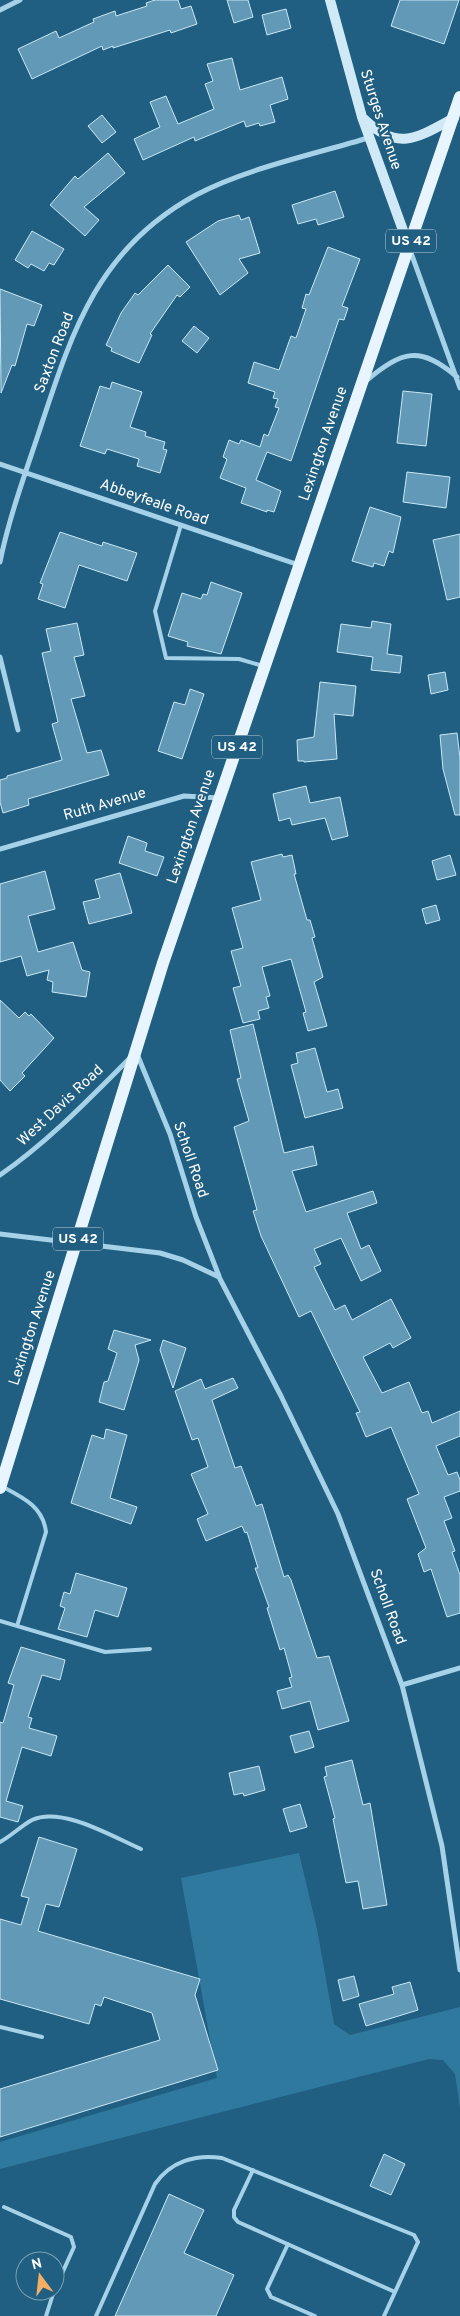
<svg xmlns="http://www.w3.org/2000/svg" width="460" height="2316" font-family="Overpass,sans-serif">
  <rect width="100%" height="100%" fill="#205f81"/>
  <path fill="#2f799e" d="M299 1853 317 1929 334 2024 350 2035 460 2007V2108L455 2074 443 2060 429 2059 0 2169V2142L217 2078 181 1878Z"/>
  <path fill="#6199b6" stroke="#c9e8f6" d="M155 0H178L181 9 191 6 197 24 171 33 170 30 113 48V46L103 50 102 46 32 79 18 49 56 31 59 38 94 22 93 19 115 11 116 16 147 6 146 3Z
    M227 0H248L253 17 234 23Z
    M400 0H459L444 44 391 26Z
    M286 9 291 28 267 35 262 15Z
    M232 58 240 90 282 77 288 99 270 105 275 122 260 126 259 123 246 127 244 121 195 141 194 137 143 160 134 139 160 127 150 102 166 96 178 124 214 109 205 84 213 81 207 64Z
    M102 115 116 132 102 143 88 126Z
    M108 153 125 173 84 207 99 220 85 236 50 205 75 176 78 179Z
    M335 191 344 217 318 225 316 219 298 224 292 205Z
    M239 215 241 220 249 217 260 253 239 259 248 273 220 295 186 242 218 221Z
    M32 231 64 249 54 265 49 263 44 271 31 264 28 268 15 260Z
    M328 247 360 259 342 306 348 308 344 320 339 319 291 461 267 452 256 480 281 491 274 512 267 510V512L241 503 246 488 220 478 227 459 223 457 229 440 239 444 241 440 260 447 264 434 268 436 279 408 275 407 278 399 273 398 275 392 248 383 254 362 279 370 291 336 296 338 306 309 302 308 306 294 309 295Z
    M168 265 190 287 180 297 177 295 150 334 152 335 139 363 111 351 112 348 106 345 121 313 135 293 138 295Z
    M0 289 42 305 34 326 27 324 15 366 12 365 1 393Z
    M194 326 209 338 197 353 182 341Z
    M112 382 142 392 130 427 146 432 145 436 165 442 163 449 167 450 160 473 137 466 139 459 107 449 105 454 80 446 100 386 110 389Z
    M403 391 432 394 426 446 397 443Z
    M407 472 450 477 446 508 403 502Z
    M370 507 401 517 393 553 389 551 384 566 374 563 373 567 352 561Z
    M60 532 102 546 103 542 137 553 127 581 79 565 65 608 38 599 43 584 40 583Z
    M460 534V597L447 600 433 540Z
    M211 582 242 593 221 654 187 646 188 642 168 636 182 593 201 599 203 594 207 595Z
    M372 621 391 624 387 654 402 656 400 673 371 670 373 657 337 652 341 624 371 628Z
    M77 623 84 655 74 657 85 696 71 699 87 753 101 750 109 775 28 799 29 805 3 813 0 802V780L7 778V776L62 760 52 724 58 722 42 653 51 651 46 629Z
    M445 672 448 690 431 694 428 675Z
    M320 682 356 686 353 716 334 714 337 759 304 762V761H298L297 740 314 737Z
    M190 689 204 694 182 759 158 751 174 702 185 705Z
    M457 733 460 758V815H455L443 769 440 735Z
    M306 786 310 803 340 797 348 836 332 840 325 818 292 825 290 818 279 821 273 794Z
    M128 836 147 843 145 851 164 857 157 876 119 863Z
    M282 854 283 857 292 855 296 874H294L307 920H310L315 937 312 938 323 977 314 982 327 1026 308 1031 303 1013 306 1012 291 959 262 967 270 996 266 997 269 1008 258 1011 260 1019 243 1023 233 988 241 986 231 951 243 948 232 908 261 900 251 862Z
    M450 855 456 875 437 880 432 861Z
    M45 871 55 909 28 916 38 952 73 942 82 970 90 972 86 997 52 992 53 982 47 980 49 970 27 976 21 956 0 962V884Z
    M120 873 132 913 89 924 83 902 100 898 95 880Z
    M436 905 440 920 426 924 422 909Z
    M0 1000 19 1018 25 1012 29 1016 31 1014 54 1038 22 1073 25 1076 10 1091 0 1080Z
    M253 1024 284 1153 313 1146 317 1165 292 1171 306 1212 373 1191 377 1203 347 1213 361 1249 369 1245 381 1271 361 1281 341 1238 314 1249 321 1264 314 1267 335 1310 345 1305 352 1320 391 1299 411 1338 393 1348 390 1343 363 1357 382 1393 409 1382 422 1413 428 1411 432 1423 460 1411V1436L436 1446 448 1475 457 1472 460 1480V1491L444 1497 452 1518 444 1521 455 1551 452 1552 460 1575V1613L447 1617 431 1569 424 1572 418 1554 426 1548 407 1499 419 1494 391 1427 366 1437 356 1413 360 1412 311 1311 299 1317 261 1236 253 1211 257 1210 234 1127 249 1121 237 1079 241 1078 230 1030Z
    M315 1048 327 1092 338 1089 343 1108 305 1118 291 1065 298 1063 296 1053Z
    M114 1330 151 1340 135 1345 139 1360 124 1410 99 1402 104 1382 108 1381 117 1353 108 1349Z
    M163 1340 186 1348 173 1388 160 1350Z
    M233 1378 238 1388 212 1400 235 1468 241 1466 256 1506 262 1504 284 1577 288 1575 291 1580 317 1658 329 1656 349 1721 318 1730 310 1701 282 1709 277 1691 292 1687 289 1678 292 1677 284 1648 280 1650 267 1608 269 1607 255 1568H258L247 1532 245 1533 242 1526 206 1541 197 1519 208 1514 191 1474 208 1467 198 1438 192 1440 175 1391 201 1379 205 1389Z
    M106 1429 127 1435 110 1498 137 1507 131 1524 71 1503 92 1435 104 1439Z
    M76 1573 127 1588 118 1617 95 1610 87 1637 58 1629 65 1608 60 1606 64 1592 70 1594Z
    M21 1647 65 1660 60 1680 42 1675 28 1717 32 1718 29 1728 57 1736 51 1756 22 1747 6 1801 23 1806 18 1822 0 1817V1722L3 1723 14 1685 8 1683Z
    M309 1731 314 1747 295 1753 290 1736Z
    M352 1760 363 1805 370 1803 387 1905 363 1909 358 1881 346 1883 333 1819 335 1818 324 1777 327 1776 325 1767Z
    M259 1766 265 1790 244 1796 243 1793 234 1795 229 1773Z
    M300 1804 307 1827 290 1832 283 1809Z
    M39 1837 77 1849 59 1907 46 1904 38 1931 200 1979 195 1995 218 2070 0 2137V2089L160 2040 152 2013 104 1997 101 2006 95 2004 89 2024 0 1999V1919L21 1925 29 1898 21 1896Z
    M354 1976 359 1996 343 2001 338 1980Z
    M410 1982 418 2010 366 2026 359 2004 394 1994 392 1987Z
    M384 2154 405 2164 391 2195 370 2186Z
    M169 2194 204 2210 184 2253 234 2275 216 2316H115Z"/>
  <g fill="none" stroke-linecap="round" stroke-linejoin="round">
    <path stroke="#a5d2e8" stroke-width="4" d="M181 525 155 611 166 658 239 659 263 666
      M3 1487C24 1498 43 1507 46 1532L17 1626
      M0 1621 105 1652 150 1649
      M0 1842C11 1836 21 1826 32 1820 62 1806 113 1837 141 1849
      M0 2027 42 2037
      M253 2170 234 2210V2217L238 2222 395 2292
      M4 2207 71 2237 74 2247 55 2289
      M288 2244 267 2289 271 2297 315 2316
      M46 2316 54 2291
      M96 2316 155 2184C171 2161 196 2154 222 2158L414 2235 418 2242 384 2316"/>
    <path stroke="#a5d2e8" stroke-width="5" d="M0 10 20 0
      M410 250 460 388
      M367 380C402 351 420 345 457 377
      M0 464 299 565
      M0 562C9 518 24 477 38 435 71 335 96 249 196 195 244 169 315 154 368 138
      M0 657 18 730
      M0 849 184 796 219 798
      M137 1054 170 1134 196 1217 219 1276
      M0 1175C48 1142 89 1099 130 1058
      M0 1234 160 1253 183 1260 219 1277 281 1396 338 1514 402 1685 442 1846 460 1970
      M402 1685 460 1668"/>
    <path stroke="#d0e9f7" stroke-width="10" d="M330 0 362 117 409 247
      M364 119C398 152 417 138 454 118"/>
    <path stroke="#e8f5fe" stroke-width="12" d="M0 1488 163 963 460 97"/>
  </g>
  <g text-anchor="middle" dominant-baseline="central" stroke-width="4.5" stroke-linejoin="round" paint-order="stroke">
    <g fill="#205f81" stroke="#bccfd9" stroke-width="1">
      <rect x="386" y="229.5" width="50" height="23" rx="4"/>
      <rect x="212" y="735.5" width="50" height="23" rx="4"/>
      <rect x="53" y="1227.5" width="50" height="23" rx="4"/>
    </g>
    <g font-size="14" font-weight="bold" fill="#fff">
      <text x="411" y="241">US 42</text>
      <text x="237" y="747">US 42</text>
      <text x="78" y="1239">US 42</text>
    </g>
    <g font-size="15" fill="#fff" stroke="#205f81">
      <text transform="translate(380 120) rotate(72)">Sturges Avenue</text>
      <text transform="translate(55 353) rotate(-69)">Saxton Road</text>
      <text transform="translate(324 444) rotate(-71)">Lexington Avenue</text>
      <text transform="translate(154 503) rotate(19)">Abbeyfeale Road</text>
      <text transform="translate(105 805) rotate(-16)">Ruth Avenue</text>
      <text transform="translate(192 827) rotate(-71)">Lexington Avenue</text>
      <text transform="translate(61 1106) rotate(-43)">West Davis Road</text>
      <text transform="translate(190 1160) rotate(71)">Scholl Road</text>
      <text transform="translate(33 1328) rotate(-72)">Lexington Avenue</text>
      <text transform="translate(387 1607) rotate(70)">Scholl Road</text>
    </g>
  </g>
  <g transform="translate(40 2276) rotate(345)"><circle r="24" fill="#205f81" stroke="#799fb3"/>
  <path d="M0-4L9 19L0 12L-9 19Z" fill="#f6ad66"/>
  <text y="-8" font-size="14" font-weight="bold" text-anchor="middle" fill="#ffffff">N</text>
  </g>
</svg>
